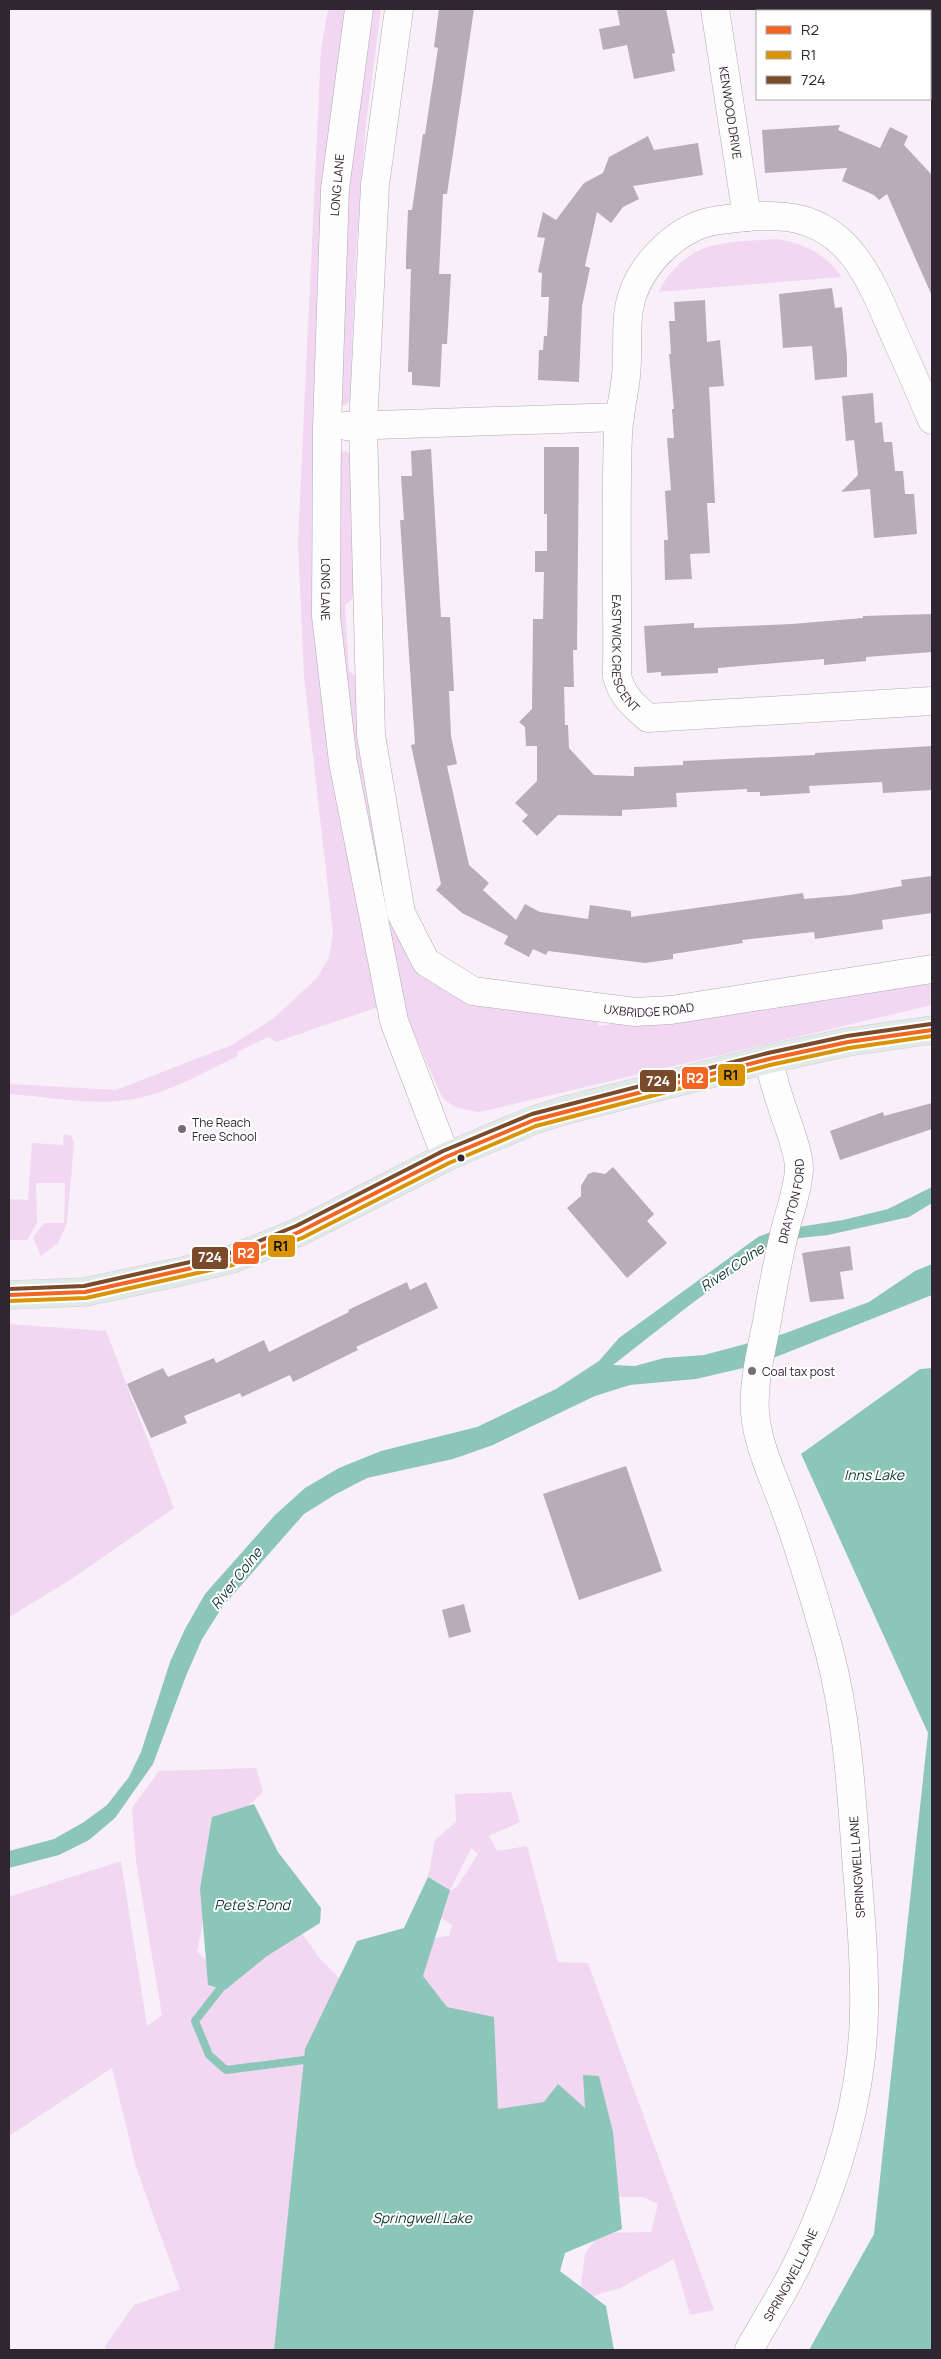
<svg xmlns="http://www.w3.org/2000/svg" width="941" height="2359" font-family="Manrope,sans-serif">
  <rect width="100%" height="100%" fill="#f8eff8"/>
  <path fill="#f1d7f2" d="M328 9H354L316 571 378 1007 276 1042 268 1037 237 1052 238 1056C206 1071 174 1090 139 1098 98 1107 51 1097 9 1094V1084L116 1090 232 1045 274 1018 317 978 329 957 333 933 304 676 298 542 321 50Z
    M371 9H381L366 124 356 251 350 401 346 405H340L343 214 369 45Z
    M776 239C805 243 825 254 842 277L658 292C688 239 722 243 776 239Z
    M346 451 350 454 354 594 351 600 345 605 349 671 355 675 357 683 410 955 597 1018 599 1026 932 976V1005L480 1112C464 1110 450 1108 441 1095L405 1013 339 695 340 452Z
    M64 1134 71 1136 74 1143 67 1223 58 1243 41 1256 33 1238 44 1223H64L65 1183H36L37 1223 27 1240H9V1199L28 1200 32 1143 63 1145Z
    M9 1324 106 1331 174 1508 70 1580 9 1617Z
    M256 1768 263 1792 221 1831 197 1952 226 1978 296 1925 320 1959 345 1984 281 2350H106L105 2346 134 2305 180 2289 136 2167 112 2068 9 2136V1897L121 1861 147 2026 162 2015 136 1862 132 1808 159 1771Z
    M511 1792 520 1822 489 1836 497 1851 527 1846 558 1962 588 1963 714 2310 690 2315 674 2259 620 2288 579 2300 585 2254 600 2233 651 2232 658 2204 643 2197H613L493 2115 417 1985 418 1940 449 1936 452 1925 441 1918 437 1899 457 1887 478 1854 471 1848 450 1890 428 1877 435 1840 456 1822 455 1794Z"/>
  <path fill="#8cc6b9" d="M932 1187V1203L909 1217 828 1235 800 1238 771 1246 691 1304 613 1365 635 1366 664 1358 704 1355 783 1334 869 1302 915 1271 932 1264V1295L756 1365 696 1379 630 1385 595 1396 493 1445 453 1459 367 1478 336 1494 304 1514 223 1606 202 1639 186 1676 153 1764 115 1818 89 1840 59 1855 9 1868V1851L54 1839 84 1822 107 1805 129 1777 141 1752 170 1662 185 1629 205 1594 275 1515 305 1488 339 1468 381 1451 477 1427 556 1389 599 1361 619 1338 758 1237 773 1231 843 1220 888 1209Z
    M932 1368V2350H809L874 2234 928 1733 801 1454 920 1369Z
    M254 1804 278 1852 321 1908 320 1923 267 1956 225 1990 208 1985 200 1889 212 1817Z
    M428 1877 450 1890 423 1976 447 2007 494 2017 498 2109 544 2102 558 2084 585 2108 583 2075 599 2076 613 2132 622 2229 565 2253 560 2271 606 2306 614 2350H274L305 2049 357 1941 404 1928Z"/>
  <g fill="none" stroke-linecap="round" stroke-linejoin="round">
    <path stroke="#8cc6b9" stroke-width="8" d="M220 1989 195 2021 209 2055 226 2070 304 2060"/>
  </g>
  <path fill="#b9acb9" d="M439 9H474L447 194H443L439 274H451L447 344H442L440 387 412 385V372H408L411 269H406V258L408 210H412L423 134H425L438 48 434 47Z
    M617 9H666L675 53 672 54 675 71 634 79 627 45 603 50 599 29 620 25Z
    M840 125 838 130 880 148 890 127 908 136 904 145 932 175V296L887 194 879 200 874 195 842 181 847 168 765 173 762 130Z
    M648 136 654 150 698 143 703 175 633 186 639 199 623 207 611 223 597 212 585 266 590 268 582 306 579 382 538 380 539 350H543L544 336H547L549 297H541L542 273 538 272 545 238 537 237 543 212 556 220 584 183 603 173 609 157Z
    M832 288 835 308 842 307 847 357V377L815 380 812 346 783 348 779 294Z
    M705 300 707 342 720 340 724 386 709 387 715 503H707L710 553 690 554 692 579 665 580 664 540H668L665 491 671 490 667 438H674L672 409H674L669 354H671L669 321H675L674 302Z
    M873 393 875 423 882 422 884 442H892L895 471H903L905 494H914L917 534 874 538 870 489 841 492 858 475 854 440 846 441 842 396Z
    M544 447H579L577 650H573L574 687H564L565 725H568L569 748 594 775 634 776V767L683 765V761L815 755V753L932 746V790L883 793 882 782 809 786 810 793 760 796V792H747V789L676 793 677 807 622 810V816L558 815 537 836 522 821 528 815 515 803 537 781V746H526L525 727 519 722 532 709 533 619H543L544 572H535V551H547V514H544Z
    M431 449 441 617H450L454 691H449L451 736 457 764 447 766 469 865 489 883 483 890 516 920 525 904 540 912 588 919 590 905 631 911V917L803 893 804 899 850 895 902 886 901 880 932 876V913L882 920 883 929 815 939 814 932 742 940 743 943 673 954V959L645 963 548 951 546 955 533 949 529 957 504 944 508 936 462 913 436 890 441 884 411 745 415 744 400 520H404L401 476H412L411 451Z
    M932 614V652L866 657V661L824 665V659L718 668V673L661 676V672L647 673 644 626 694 623V628L792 624 863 618V616Z
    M932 1103V1129L840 1160 830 1131 883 1112 884 1116Z
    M613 1167 654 1214 647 1221 667 1243 627 1278 567 1208 581 1196V1186L588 1174 594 1172 605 1174Z
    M850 1246 853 1270 840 1272 844 1299 810 1302 802 1253Z
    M407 1282 410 1290 426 1282 438 1308 356 1347 358 1350 293 1382 290 1375 242 1397 240 1393 184 1416 187 1423 151 1438 127 1384 163 1368 168 1377 214 1358 216 1363 264 1340 269 1352 349 1312 348 1310Z
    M626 1466 662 1571 579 1600 543 1494Z
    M464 1604 471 1632 449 1638 442 1610Z"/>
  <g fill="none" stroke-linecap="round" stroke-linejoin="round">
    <g stroke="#b2a9b2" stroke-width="29">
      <g id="minor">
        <path id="s1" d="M359 9 335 189 327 427 326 616 343 762 394 1021 446 1157"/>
        <path id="s2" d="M399 9 375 185 363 426 371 735 401 913 426 962 473 991 635 1012 671 1010 932 969"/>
        <path id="s3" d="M715 9 747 217"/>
        <path id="s4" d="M932 420C920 392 908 364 895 336 874 289 855 232 798 219 772 213 745 217 719 220 680 225 644 260 632 296 624 321 629 350 626 376 624 395 619 414 618 434 615 514 618 595 617 676 622 696 633 705 648 718L932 701"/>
        <path d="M346 426 620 417"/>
        <path id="s5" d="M749 2350C766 2319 786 2289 801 2256 837 2182 863 2094 864 2011 865 1959 860 1907 856 1856 851 1786 847 1719 829 1650 816 1603 802 1556 785 1509 774 1478 758 1447 755 1413 753 1384 760 1355 766 1327 771 1296 777 1265 784 1234 789 1213 798 1191 799 1169 799 1155 794 1143 790 1130 782 1107 773 1084 769 1059"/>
      </g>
    </g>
    <g stroke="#d3ced3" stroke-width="29">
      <path id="primary" d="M9 1295 85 1292 179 1272 232 1259 299 1232 446 1157 534 1120 566 1110 769 1059 848 1042 932 1030"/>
    </g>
    <use href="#minor" stroke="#fefdfe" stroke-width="28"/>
    <use href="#primary" stroke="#e1e9e8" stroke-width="28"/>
    <g stroke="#fff" stroke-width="8">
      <path id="bus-1" d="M9 1295 85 1292 232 1259 299 1232 446 1157 534 1120 769 1059 848 1042 932 1030"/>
    </g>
    <g stroke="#fff" stroke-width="8">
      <path id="bus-2" d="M9 1301 86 1298 233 1265 302 1238 449 1163 536 1126 770 1065 849 1048 932 1036"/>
    </g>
    <g stroke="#fff" stroke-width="8">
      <path id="bus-3" d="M9 1289 84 1286 230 1253 296 1226 443 1151 532 1114 768 1053 847 1036 931 1024"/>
    </g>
    <use href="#bus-1" stroke="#f26522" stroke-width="4"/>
    <use href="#bus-2" stroke="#d99307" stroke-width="4"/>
    <use href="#bus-3" stroke="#7a4b2a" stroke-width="4"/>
  </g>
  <g fill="#766c76" stroke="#fff" stroke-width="2">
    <circle cx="182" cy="1129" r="5"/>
    <circle cx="752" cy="1371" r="5"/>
  </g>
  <circle fill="#302630" stroke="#fff" stroke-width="2" cx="461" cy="1158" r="4.5"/>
  <g text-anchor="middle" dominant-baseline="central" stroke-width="4" stroke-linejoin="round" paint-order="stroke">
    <g font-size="12" fill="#302630" stroke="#fff">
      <text stroke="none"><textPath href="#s3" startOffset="105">KENWOOD DRIVE</textPath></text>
      <text transform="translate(337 185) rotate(-85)">LONG LANE</text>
      <text stroke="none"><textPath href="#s1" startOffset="582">LONG LANE</textPath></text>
      <text stroke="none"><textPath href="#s4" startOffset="811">EASTWICK CRESCENT</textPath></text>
      <text stroke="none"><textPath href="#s2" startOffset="1196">UXBRIDGE ROAD</textPath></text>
      <text stroke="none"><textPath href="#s5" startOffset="1190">DRAYTON FORD</textPath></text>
      <text transform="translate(857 1867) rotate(-94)">SPRINGWELL LANE</text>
      <text stroke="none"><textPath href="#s5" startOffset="86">SPRINGWELL LANE</textPath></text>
    </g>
    <g font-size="12" fill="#302630" stroke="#fff" text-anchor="start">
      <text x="192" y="1122">The Reach<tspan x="192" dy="14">Free School</tspan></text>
      <text x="762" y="1371">Coal tax post</text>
    </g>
    <g font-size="14" font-style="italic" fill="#0e372e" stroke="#fff">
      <text transform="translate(732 1267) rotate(-34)">River Colne</text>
      <text x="874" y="1474">Inns Lake</text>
      <text transform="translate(236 1578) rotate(-52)">River Colne</text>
      <text x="252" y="1904">Pete's Pond</text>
      <text x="422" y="2217">Springwell Lake</text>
    </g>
  </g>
  <g stroke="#fff" stroke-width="2">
    <rect x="717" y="1063" width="29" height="24" rx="5" fill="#d99307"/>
    <rect x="681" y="1066" width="28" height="24" rx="5" fill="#f26522"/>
    <rect x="639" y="1069" width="38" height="24" rx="5" fill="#7a4b2a"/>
    <rect x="267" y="1234" width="29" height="24" rx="5" fill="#d99307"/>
    <rect x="232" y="1241" width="28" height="24" rx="5" fill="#f26522"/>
    <rect x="191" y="1246" width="38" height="24" rx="5" fill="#7a4b2a"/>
  </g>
  <g font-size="14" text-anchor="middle" font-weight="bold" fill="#fff">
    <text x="695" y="1083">R2</text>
    <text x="658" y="1086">724</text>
    <text x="246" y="1258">R2</text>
    <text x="210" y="1262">724</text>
  </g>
  <g font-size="14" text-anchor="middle" font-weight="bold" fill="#111">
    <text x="731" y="1080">R1</text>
    <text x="281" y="1251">R1</text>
  </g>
  <rect width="941" height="2359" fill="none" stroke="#302630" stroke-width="20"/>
  <rect x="756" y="10" width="175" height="90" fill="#ffffff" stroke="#aca8ac"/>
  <rect x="766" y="26" width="25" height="8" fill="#f26522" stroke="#aca8ac"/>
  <text x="801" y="35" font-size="15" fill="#302630">R2</text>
  <rect x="766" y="51" width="25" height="8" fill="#d99307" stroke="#aca8ac"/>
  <text x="801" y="60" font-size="15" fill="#302630">R1</text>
  <rect x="766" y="76" width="25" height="8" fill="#7a4b2a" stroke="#aca8ac"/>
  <text x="801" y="85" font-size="15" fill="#302630">724</text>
</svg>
